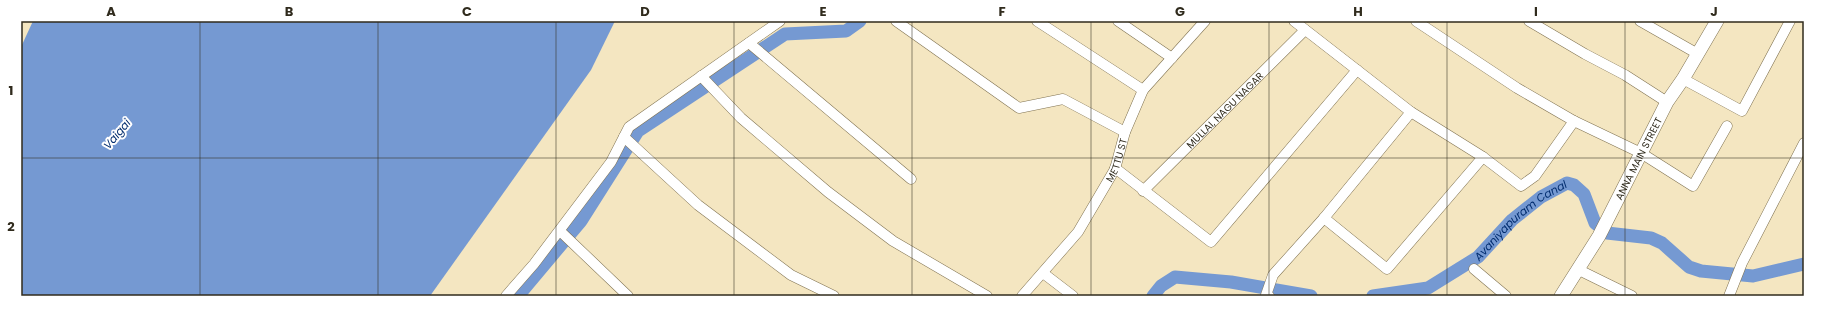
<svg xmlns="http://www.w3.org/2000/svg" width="1825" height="317" font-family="Poppins,sans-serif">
  <rect width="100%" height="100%" fill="#f4e6c1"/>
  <path fill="#7599d2" d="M33 21H615L591 70 430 296H21V47Z"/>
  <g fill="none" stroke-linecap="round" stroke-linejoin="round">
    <g stroke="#7599d2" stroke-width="13">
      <path d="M518 296 581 221 638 131 785 34 846 31 860 21"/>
      <path d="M1153 296 1161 286 1175 277 1231 282 1311 296"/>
      <path id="s1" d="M1373 296 1428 288 1478 257 1512 220 1541 197 1567 183 1574 185 1584 194 1595 223 1607 233 1651 238 1662 243 1689 267 1701 271 1753 276 1804 264"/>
    </g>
    <g stroke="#807352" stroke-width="11">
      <g id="minor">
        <path d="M896 21 1019 108 1063 99 1125 132"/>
        <path d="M1037 21 1143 90"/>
        <path d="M1118 21 1172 58"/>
        <path d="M1294 21 1411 112 1483 157 1521 186 1535 176 1574 121"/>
        <path d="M1416 21 1517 88 1574 121 1641 153 1693 186 1727 126"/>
        <path d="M1529 21 1585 54 1625 75 1667 102"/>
        <path d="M1640 21 1698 54"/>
        <path d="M749 43 911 179"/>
        <path d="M701 76 741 118 828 192 893 241 987 296"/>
        <path d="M1683 79 1742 111 1790 21"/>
        <path d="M624 137 698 205 791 275 834 296"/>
        <path d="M1115 168 1211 242 1357 70"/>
        <path id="s2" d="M1143 191 1305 30"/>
        <path d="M1324 218 1387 269 1483 157"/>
        <path d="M560 231 628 296"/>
        <path d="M1474 269 1506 296"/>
        <path d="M1579 270 1632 296"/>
        <path d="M1043 273 1073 296"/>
        <path d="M506 296 534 264 611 162 629 127 780 21"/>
        <path id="s3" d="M1022 296 1078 232 1115 169 1125 132 1143 90 1205 21"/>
        <path d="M1269 296 1266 295 1273 275 1324 218 1411 112"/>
        <path d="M1729 296 1742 263 1804 143"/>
      </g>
    </g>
    <g stroke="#807352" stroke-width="14">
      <g id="tertiary">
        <path id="s4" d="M1561 296 1599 236 1667 102 1683 79 1717 21"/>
      </g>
    </g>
    <use href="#minor" stroke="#fff" stroke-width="10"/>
    <use href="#tertiary" stroke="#fff" stroke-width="13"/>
  </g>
  <path fill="none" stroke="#302b1d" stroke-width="1" stroke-opacity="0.55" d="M200 21V296M378 21V296M556 21V296M734 21V296M912 21V296M1091 21V296M1269 21V296M1447 21V296M1625 21V296M21 158H1804"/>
  <g text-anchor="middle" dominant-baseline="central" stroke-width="4" stroke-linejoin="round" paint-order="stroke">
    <g font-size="10" fill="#302b1d" stroke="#fff">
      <text stroke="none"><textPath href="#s2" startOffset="115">MULLAI, NAGU NAGAR</textPath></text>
      <text stroke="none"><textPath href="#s4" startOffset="158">ANNA MAIN STREET</textPath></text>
      <text stroke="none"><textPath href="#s3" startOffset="167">METTU ST</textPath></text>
    </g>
    <g font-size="11" font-style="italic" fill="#012c6e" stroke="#fff">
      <text transform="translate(117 134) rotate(-50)">Vaigai</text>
      <text stroke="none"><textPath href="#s1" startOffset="171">Avaniyapuram Canal</textPath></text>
    </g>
  </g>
  <rect width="1825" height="317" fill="none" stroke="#ffffff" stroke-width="44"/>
  <rect x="22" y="22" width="1781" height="273" fill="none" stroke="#302b1d" stroke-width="1.5"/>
  <g font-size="13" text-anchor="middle" font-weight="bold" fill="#302b1d">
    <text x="111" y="16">A</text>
    <text x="289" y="16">B</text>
    <text x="467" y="16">C</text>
    <text x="645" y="16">D</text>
    <text x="823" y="16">E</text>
    <text x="1002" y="16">F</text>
    <text x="1180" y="16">G</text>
    <text x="1358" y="16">H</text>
    <text x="1536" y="16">I</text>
    <text x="1714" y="16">J</text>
    <text x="11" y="95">1</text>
    <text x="11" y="231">2</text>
  </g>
</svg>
